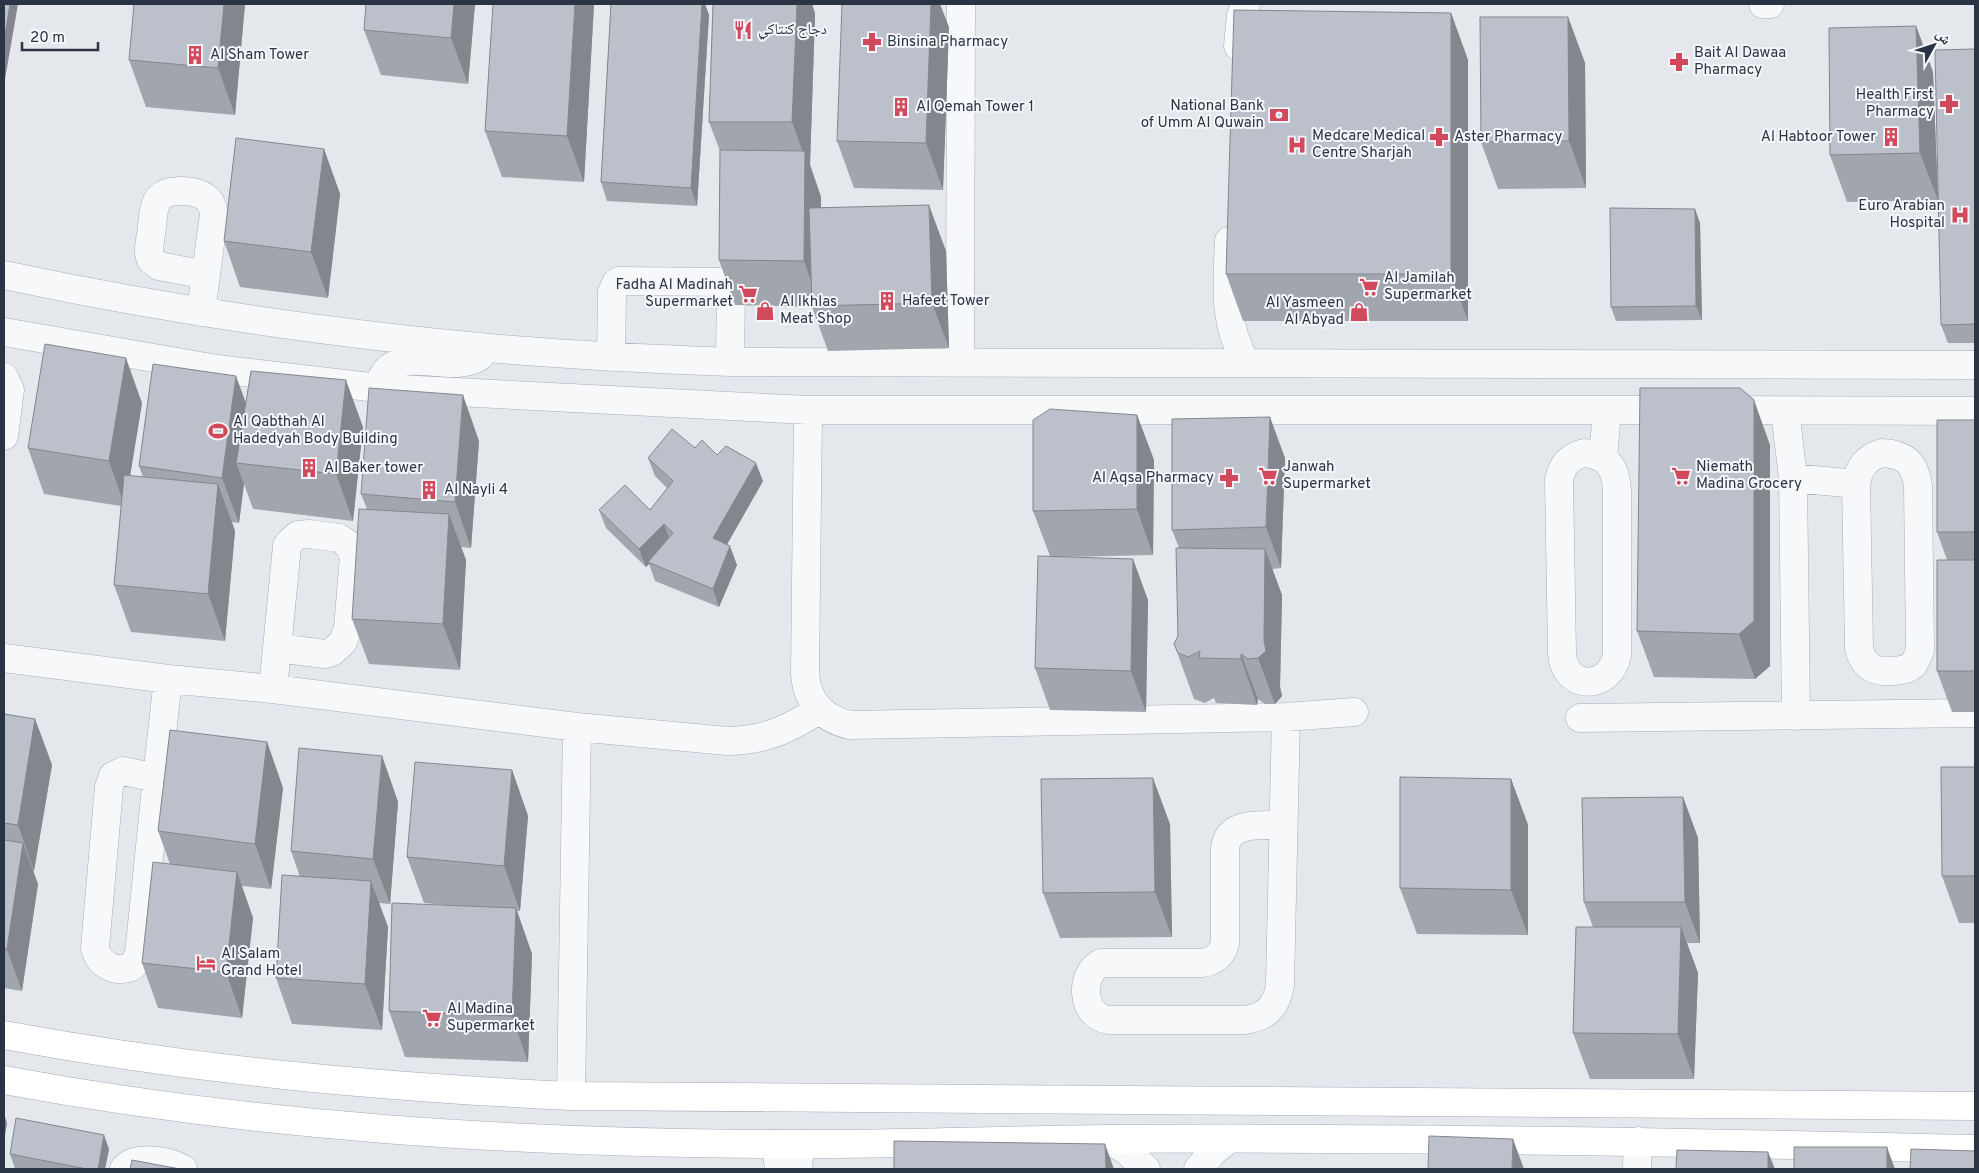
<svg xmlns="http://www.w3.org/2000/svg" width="1979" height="1173" font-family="Overpass,'Noto Naskh Arabic',sans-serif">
  <rect width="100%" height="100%" fill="#e4e7ec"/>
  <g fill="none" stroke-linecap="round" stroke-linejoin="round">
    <g stroke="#a9aeb7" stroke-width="29">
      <path id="minor" d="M1763 4H1770
        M1238 46 1241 15 1246 4
        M1229 241C1227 287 1223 322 1246 363
        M4 275C164 309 326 333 489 348 569 355 650 359 730 362L1975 365
        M201 312 214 214C213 207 211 201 205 197 195 190 169 188 160 197 152 205 153 223 151 234 150 242 147 252 151 260L159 266 206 275
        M4 332 217 369 378 388 808 410H1677
        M611 357 612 292 616 283 619 281 722 282H727L731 289 730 362
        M960 363 961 4
        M4 377 10 390 4 436
        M378 388C391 337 447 377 479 357
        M808 410 805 674C807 702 823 719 850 725L1286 717 1354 712
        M1720 410 1975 411
        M1785 411 1793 478 1796 716
        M1584 453C1608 455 1616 468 1617 491V655C1610 691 1564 691 1562 653L1559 480C1562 465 1569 457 1584 453Z
        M1882 453C1905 454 1915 463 1918 486L1920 650C1918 655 1916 661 1913 665 1907 670 1901 670 1894 671 1875 673 1862 666 1859 647L1856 484C1859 467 1866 458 1882 453Z
        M1603 458 1607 410
        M1793 478 1856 484
        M4 658 168 679 273 689 577 727 727 741C767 740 786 730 819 710
        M273 689 287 546 290 542 298 535 309 534 339 538 349 545 354 557 348 628 343 642 332 652 325 654 278 648
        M1580 718 1975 713
        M123 771 157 778 139 954 133 966C116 974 99 965 95 948L109 787 113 776Z
        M157 778 168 679
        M1283 825C1261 826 1228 820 1225 849V943C1222 955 1214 962 1202 963H1101C1079 974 1081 1016 1108 1020H1244C1266 1018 1277 1006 1280 985L1286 717
        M571 1096 577 727
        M1108 1139 1127 1151 1146 1169
        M776 1144 779 1169
        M124 1169C135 1154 170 1161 183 1169
        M798 1169 799 1157 804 1144
        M1198 1169 1213 1152 1229 1139
        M1637 1169 1638 1141"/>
    </g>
    <g stroke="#a3abb8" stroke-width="29">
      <path id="major" d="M4 1035C193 1070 379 1087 571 1096L1975 1106
        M4 1080C258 1127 516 1143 774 1144 887 1145 999 1140 1112 1139 1400 1137 1687 1142 1975 1149"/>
    </g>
    <use href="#minor" stroke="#f7f8fa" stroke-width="28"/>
    <use href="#major" stroke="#fff" stroke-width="28"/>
  </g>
  <path fill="#a1a5ae" d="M245 4 235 115 146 107 129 60Z
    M475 4 468 84 381 75 364 30Z
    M594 4 584 182 502 177 485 131Z
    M611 4H705L709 15 697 206 607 201 601 182Z
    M713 4H812L815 14 810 165 821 197V208L946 251 949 348 828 351 812 307 735 305 719 260 720 151 709 122Z
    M1451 13 1468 60V321H1243L1226 274Z
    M1568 17 1585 63 1586 188 1498 189 1481 142Z
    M1916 26 1933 72 1938 200 1847 202 1830 155Z
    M949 27 943 190 854 188 837 141Z
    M1975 49V343H1948L1941 325Z
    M324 149 340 194 328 298 240 287 224 241Z
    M1700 223 1702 320 1616 321 1611 307Z
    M142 403 130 476 143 477 139 466 246 403 363 427 353 521 253 509 244 484 239 523 232 522 235 531 225 641 131 632 114 585 121 506 44 494 28 448Z
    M1137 415 1154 460 1153 555 1064 557 1148 600 1146 712 1050 710 1035 668 1050 556 1033 511Z
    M1975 420V712H1952L1937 671 1947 560 1937 532Z
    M479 441 471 548 461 547 466 560 460 670 369 664 352 619 367 509 361 494Z
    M1770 445V666L1755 679 1654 677 1637 631Z
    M695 448 717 455 763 481 726 545 737 565 719 607 655 581 649 564 646 567 606 528 599 510H650L667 488 655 476 648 458Z
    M1285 458 1281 568 1272 569 1282 595 1280 687 1282 696 1275 704H1265L1258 699 1257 705 1216 703 1214 698 1205 703 1194 699 1174 644 1178 636 1179 548 1172 530Z
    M4 714 35 719 52 765 34 871H33L38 884 22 991 4 988Z
    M267 742 283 788 271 889 242 886 253 918 242 1018 158 1008 142 963 170 864 158 831Z
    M382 756 398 802 390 904 379 903 388 927 382 1030 292 1024 276 978 300 877 291 851Z
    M1975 767V923H1959L1942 876Z
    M512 770 528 816 520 911H517L532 954 528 1062 405 1057 389 1011 457 906 424 903 407 857Z
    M1511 779 1528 825V935L1417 934 1400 888Z
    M1683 797 1698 838 1700 943H1687L1698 973 1694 1079H1590L1573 1033 1593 927 1584 902Z
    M1170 824 1172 937 1060 938 1043 893Z
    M109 1149 105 1169H15L10 1154Z"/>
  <path fill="#83868d" d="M10 4H18L4 85V41Z
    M224 4H245L235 115 218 68Z
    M454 4H475L468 84 451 38Z
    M575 4H594L584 182 567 136Z
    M702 4H705L709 15 697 206 691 188Z
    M797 4H812L815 14 810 165 821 197 820 307 804 261V155L792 122Z
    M931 4H940L949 27 943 190 926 143Z
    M1451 13 1468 60V321L1451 274Z
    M1568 17 1585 63 1586 188 1569 141Z
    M1916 26 1933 72 1938 200 1920 153Z
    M324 149 340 194 328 298 311 252Z
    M929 205 946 251 949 348 932 303Z
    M1695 209 1700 223 1702 320 1696 306Z
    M126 358 142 403 125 507 109 461Z
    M236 376 253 422 236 463 244 484 239 523 222 478Z
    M346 380 363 427 353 521 336 474Z
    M463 395 479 441 471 548 455 502Z
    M1754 400 1770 445V666L1755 679 1739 634Z
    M1137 415 1154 460 1153 555 1137 509Z
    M1270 417 1285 458 1281 568 1266 527Z
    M756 463 763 481 720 557 713 538Z
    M218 484 235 531 225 641 208 594Z
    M449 514 466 560 460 670 443 624Z
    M664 524 671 543 648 562 649 564 646 567 639 549Z
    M730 546 737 565 719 607 713 589Z
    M1265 549 1282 595 1280 687 1282 696 1275 704 1258 658 1264 641Z
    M1133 559 1148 600 1146 712 1131 671Z
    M1241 654 1258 699 1257 705 1241 659Z
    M35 719 52 765 34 871 18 825Z
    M267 742 283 788 271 889 255 844Z
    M382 756 398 802 390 904 373 859Z
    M512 770 528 816 520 911 504 866Z
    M1153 778 1170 824 1172 937 1155 892Z
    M1511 779 1528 825V935L1511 890Z
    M1683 797 1698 838 1700 943 1685 902Z
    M23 843 38 884 22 991 7 949Z
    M237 872 253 918 242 1018 226 972Z
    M371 881 388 927 382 1030 365 984Z
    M516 908 532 954 528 1062 512 1016Z
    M1681 927 1698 973 1694 1079 1678 1034Z
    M4 1114 7 1123 4 1142Z
    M104 1135 109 1149 105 1169H98Z
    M1513 1139 1524 1169H1512Z
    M1105 1144 1114 1169H1106Z
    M1887 1147 1895 1169H1887Z
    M1768 1152 1775 1169H1768Z"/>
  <path fill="#bbc0ca" stroke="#83868d" d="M4 4H10L4 41Z
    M134 4H224L218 68 129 60Z
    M366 4H454L451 38 364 30Z
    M493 4H575L567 136 485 131Z
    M611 4H702L691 188 601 182Z
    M713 4H797L792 122H709Z
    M842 4H931L926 143 837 141Z
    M1234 10 1451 13V274H1226Z
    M1480 17H1568L1569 141 1481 142Z
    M1916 26 1920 153 1830 155 1829 28Z
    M1975 49V324L1941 325 1935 50Z
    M236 138 324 149 311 252 224 241Z
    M720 150 805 151 804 261 719 260Z
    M929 205 932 303 812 306 809 208Z
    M1610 208 1695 209 1696 306 1611 307Z
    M45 344 126 358 109 461 28 448Z
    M153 364 236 376 222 478 139 466Z
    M251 371 346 380 336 474 236 463Z
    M369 388 463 395 455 502 361 494Z
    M1640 388H1740L1754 400V621L1739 634 1637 631Z
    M1050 409 1137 415V509L1033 511V420Z
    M1270 417 1266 527 1172 530V419Z
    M1937 420H1975V532H1937Z
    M672 429 695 448 702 440 717 455 726 446 756 463 713 538 730 546 713 589 648 562 673 533 664 524 639 549 599 510 625 485 650 510 673 481 648 458Z
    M124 475 218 484 208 594 114 585Z
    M359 509 449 514 443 624 352 619Z
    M1176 548 1265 549 1264 641 1266 651 1258 658 1248 659 1241 654V659L1199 658 1200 651 1188 657 1178 653 1174 644 1178 636Z
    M1038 556 1133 559 1131 671 1035 668Z
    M1937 560H1975V671H1937Z
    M4 714 35 719 18 825 4 823Z
    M170 730 267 742 255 844 158 831Z
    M299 748 382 756 373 859 291 851Z
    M415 762 512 770 504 866 407 857Z
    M1941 767H1975V876H1942Z
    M1400 777 1511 779V890L1400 888Z
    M1153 778 1155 892 1043 893 1041 779Z
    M1683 797 1685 902H1584L1582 798Z
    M4 840 23 843 7 949H4Z
    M153 862 237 872 226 972 142 963Z
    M282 875 371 881 365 984 276 978Z
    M392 903 516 908 512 1016 389 1011Z
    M1576 927H1681L1678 1034 1573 1033Z
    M16 1118 104 1135 98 1169H87L10 1154Z
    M1429 1136 1513 1139 1512 1169H1428Z
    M894 1141 1105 1144 1106 1169H894Z
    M1794 1147H1887V1169H1794Z
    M1911 1149 1975 1151V1169H1910Z
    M1677 1150 1768 1152V1169H1676Z
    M132 1160 180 1169H130Z"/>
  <defs>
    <g id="restaurant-bare" transform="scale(1.5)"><path d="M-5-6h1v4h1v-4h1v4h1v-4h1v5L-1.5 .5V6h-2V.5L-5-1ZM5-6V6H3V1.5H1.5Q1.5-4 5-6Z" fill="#d1495b" stroke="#f4f6f9" stroke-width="2.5" paint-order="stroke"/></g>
    <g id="pharmacy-bare" transform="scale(1.5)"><path d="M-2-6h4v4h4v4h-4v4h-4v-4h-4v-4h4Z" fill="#d1495b" stroke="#f4f6f9" stroke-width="2.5" paint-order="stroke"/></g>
    <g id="building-bare" transform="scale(1.5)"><path d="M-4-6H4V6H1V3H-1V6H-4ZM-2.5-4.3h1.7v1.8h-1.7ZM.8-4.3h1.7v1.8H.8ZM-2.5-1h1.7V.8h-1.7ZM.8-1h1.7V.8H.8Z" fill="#d1495b" stroke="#f4f6f9" stroke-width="2.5" paint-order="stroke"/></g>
    <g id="bank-bare" transform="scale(1.5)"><path d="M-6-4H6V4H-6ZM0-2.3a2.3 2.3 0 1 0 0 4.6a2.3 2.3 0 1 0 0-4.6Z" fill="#d1495b" stroke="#f4f6f9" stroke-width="2.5" paint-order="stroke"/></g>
    <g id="hospital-bare" transform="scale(1.5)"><path d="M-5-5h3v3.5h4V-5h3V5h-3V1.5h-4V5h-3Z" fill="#d1495b" stroke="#f4f6f9" stroke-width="2.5" paint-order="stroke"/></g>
    <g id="supermarket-bare" transform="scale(1.5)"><path d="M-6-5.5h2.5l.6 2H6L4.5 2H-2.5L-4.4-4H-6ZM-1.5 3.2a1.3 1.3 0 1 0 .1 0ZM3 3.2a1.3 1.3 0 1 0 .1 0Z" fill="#d1495b" stroke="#f4f6f9" stroke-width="2.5" paint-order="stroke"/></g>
    <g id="shop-bare" transform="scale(1.5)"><path d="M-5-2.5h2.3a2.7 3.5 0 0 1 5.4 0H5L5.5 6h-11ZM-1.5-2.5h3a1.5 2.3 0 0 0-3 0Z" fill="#d1495b" stroke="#f4f6f9" stroke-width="2.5" paint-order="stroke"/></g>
    <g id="stadium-bare" transform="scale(1.5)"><path d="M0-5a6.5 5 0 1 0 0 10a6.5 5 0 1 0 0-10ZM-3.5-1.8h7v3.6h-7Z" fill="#d1495b" stroke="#f4f6f9" stroke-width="2.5" paint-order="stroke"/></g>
    <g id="hotel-bare" transform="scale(1.5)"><path d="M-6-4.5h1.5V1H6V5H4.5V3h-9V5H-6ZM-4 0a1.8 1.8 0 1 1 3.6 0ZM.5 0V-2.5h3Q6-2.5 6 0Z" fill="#d1495b" stroke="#f4f6f9" stroke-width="2.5" paint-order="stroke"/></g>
  </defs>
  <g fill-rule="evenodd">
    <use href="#restaurant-bare" x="743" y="30"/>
    <use href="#pharmacy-bare" x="872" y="42"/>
    <use href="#building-bare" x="195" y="55"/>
    <use href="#pharmacy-bare" x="1679" y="62"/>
    <use href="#pharmacy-bare" x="1949" y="104"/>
    <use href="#building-bare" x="901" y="107"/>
    <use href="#bank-bare" x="1279" y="115"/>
    <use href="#pharmacy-bare" x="1439" y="137"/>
    <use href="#building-bare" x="1891" y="137"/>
    <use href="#hospital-bare" x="1297" y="145"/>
    <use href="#hospital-bare" x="1960" y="215"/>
    <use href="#supermarket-bare" x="1369" y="287"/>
    <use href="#supermarket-bare" x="748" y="294"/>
    <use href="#building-bare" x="887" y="301"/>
    <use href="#shop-bare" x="765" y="311"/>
    <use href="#shop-bare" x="1359" y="312"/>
    <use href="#stadium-bare" x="218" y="431"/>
    <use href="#building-bare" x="309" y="468"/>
    <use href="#supermarket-bare" x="1268" y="476"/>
    <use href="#supermarket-bare" x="1681" y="476"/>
    <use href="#pharmacy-bare" x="1229" y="478"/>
    <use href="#building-bare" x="429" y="490"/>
    <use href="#hotel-bare" x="206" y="963"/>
    <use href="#supermarket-bare" x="432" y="1018"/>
  </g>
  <g text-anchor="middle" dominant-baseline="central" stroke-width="4" stroke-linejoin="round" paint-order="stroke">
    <g font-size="15" fill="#2b3445" stroke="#f4f6f9" text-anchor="start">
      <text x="758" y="30">دجاج كنتاكي</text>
      <text x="887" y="42">Binsina Pharmacy</text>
      <text x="1694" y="53">Bait Al Dawaa<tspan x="1694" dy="17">Pharmacy</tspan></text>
      <text x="210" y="55">Al Sham Tower</text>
      <text x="1934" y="95" text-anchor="end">Health First<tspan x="1934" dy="17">Pharmacy</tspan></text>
      <text x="1264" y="106" text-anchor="end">National Bank<tspan x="1264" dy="17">of Umm Al Quwain</tspan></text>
      <text x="916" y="107">Al Qemah Tower 1</text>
      <text x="1312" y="136">Medcare Medical<tspan x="1312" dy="17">Centre Sharjah</tspan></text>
      <text x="1454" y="137">Aster Pharmacy</text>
      <text x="1876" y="137" text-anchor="end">Al Habtoor Tower</text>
      <text x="1945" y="206" text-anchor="end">Euro Arabian<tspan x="1945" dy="17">Hospital</tspan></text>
      <text x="1384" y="278">Al Jamilah<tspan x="1384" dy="17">Supermarket</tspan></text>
      <text x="733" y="285" text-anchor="end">Fadha Al Madinah<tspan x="733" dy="17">Supermarket</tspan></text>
      <text x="902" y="301">Hafeet Tower</text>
      <text x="780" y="302">Al Ikhlas<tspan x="780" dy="17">Meat Shop</tspan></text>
      <text x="1344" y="303" text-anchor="end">Al Yasmeen<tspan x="1344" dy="17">Al Abyad</tspan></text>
      <text x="233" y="422">Al Qabthah Al<tspan x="233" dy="17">Hadedyah Body Building</tspan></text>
      <text x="1283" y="467">Janwah<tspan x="1283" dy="17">Supermarket</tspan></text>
      <text x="1696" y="467">Niemath<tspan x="1696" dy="17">Madina Grocery</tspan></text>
      <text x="324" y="468">Al Baker tower</text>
      <text x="1214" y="478" text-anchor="end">Al Aqsa Pharmacy</text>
      <text x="444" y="490">Al Nayli 4</text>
      <text x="221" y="954">Al Salam<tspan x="221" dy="17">Grand Hotel</tspan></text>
      <text x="447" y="1009">Al Madina<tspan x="447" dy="17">Supermarket</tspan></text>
    </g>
  </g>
  <rect width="1979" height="1173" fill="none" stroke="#2b3445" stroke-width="10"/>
  <g transform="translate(1934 45) rotate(50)" stroke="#f4f6f9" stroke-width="4" paint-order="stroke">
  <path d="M0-4L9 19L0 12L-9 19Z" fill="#2b3445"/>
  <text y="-8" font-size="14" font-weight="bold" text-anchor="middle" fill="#2b3445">ش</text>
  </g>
  <path d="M22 42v8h76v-8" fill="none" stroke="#2b3445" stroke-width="2.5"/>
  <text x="30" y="42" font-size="15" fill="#2b3445" stroke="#f4f6f9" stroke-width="4" paint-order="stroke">20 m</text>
</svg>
